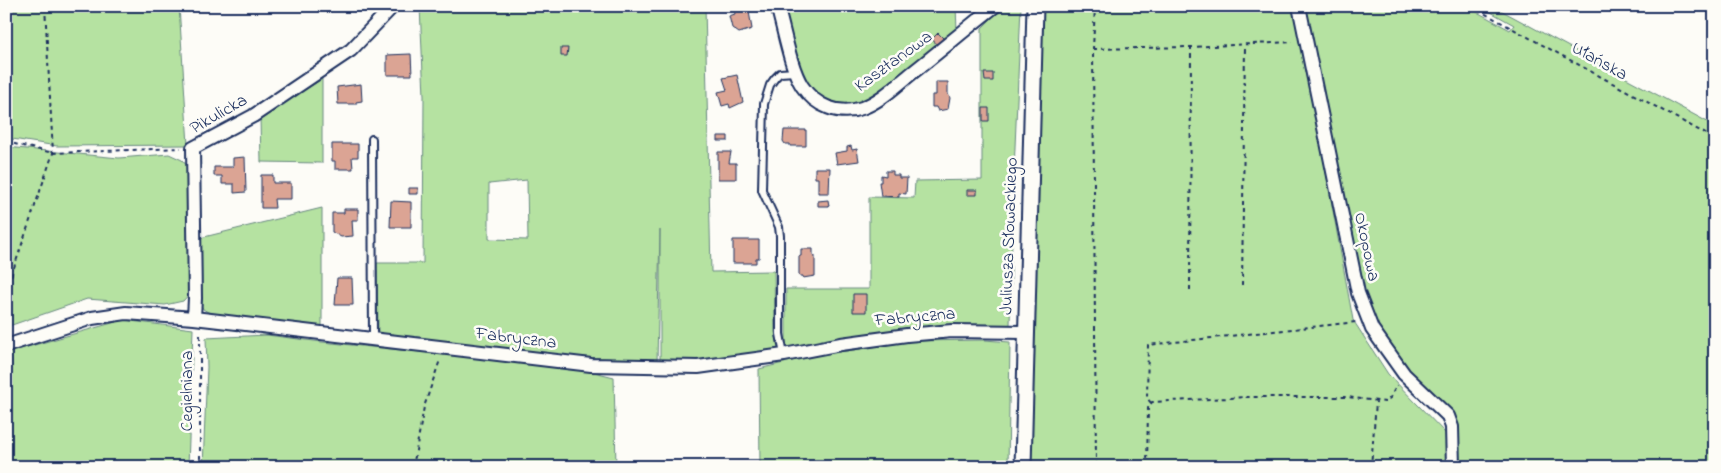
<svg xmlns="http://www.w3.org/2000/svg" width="1721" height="473" font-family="'Indie Flower',sans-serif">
  <rect width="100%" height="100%" fill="#fdfcf7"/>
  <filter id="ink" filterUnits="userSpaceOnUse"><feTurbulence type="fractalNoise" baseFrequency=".02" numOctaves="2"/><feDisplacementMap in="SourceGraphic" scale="10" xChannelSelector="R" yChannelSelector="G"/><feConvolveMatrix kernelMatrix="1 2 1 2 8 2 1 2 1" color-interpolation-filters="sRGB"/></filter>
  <g filter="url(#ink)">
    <path fill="#b5e2a1" stroke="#688880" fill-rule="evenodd" d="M6 6H179L188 145 57 146 6 138Z
      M420 6H705L711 272 774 271 775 332 778 345 775 353 709 362H660V230L657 362 553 355 378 334 377 263H423L424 96ZM527 180 528 240 489 239V184Z
      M782 6H956L957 31 950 37 863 104 838 106 816 96 801 77Z
      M1004 6H1021L1013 194 1010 325 792 349 786 345V289H869V197L914 198 915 181 982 180V28Z
      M1043 6H1292L1300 30 1353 320 1388 374 1447 435 1450 467H1030Z
      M1303 6H1466L1510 30 1514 25 1480 6H1493L1715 126V467H1459L1456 434 1389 346 1371 314 1360 279 1348 229 1312 36Z
      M322 79V163L261 162 260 118Z
      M6 147 119 158 169 154 182 160 188 167 192 291 183 301 165 305 87 299 6 327Z
      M322 208V328L211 314 203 309 201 305 200 238Z
      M123 320 193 329 188 467H6V353Z
      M267 335 322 342 578 368 614 377 616 467H203L207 367 206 338Z
      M985 340 1010 342 1008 467H760L759 369 812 356 913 341Z"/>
    <path fill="#dba494" stroke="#1b2f5e" d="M744 6H748L752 29 739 33 732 28 729 16 735 14 734 9Z
      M938 33 945 40 938 46 932 39Z
      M561 48H568L567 56H561Z
      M411 54 412 75H387V55Z
      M984 73H993V81H985Z
      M737 75 743 102 730 108 729 104 722 106 718 92 727 90 723 78Z
      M936 82H948V94L950 98 948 109 938 111 936 107H932V95H936Z
      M361 84 362 101 356 102V104H338L337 87Z
      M983 108H989V121H983Z
      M784 130H806V146H790V144H785L783 141Z
      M718 136H728V141H718Z
      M332 144H358V157H352L353 169H335V161H332Z
      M851 146 852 150 857 149 859 161 837 164 835 153 847 151V147Z
      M718 152H731L729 163H736V179H718Z
      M245 157 246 192 234 193V184H222V176H214V167H233V158Z
      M815 168H830L829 193H818V178H815Z
      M886 171H893V175H899V178H907L906 194 899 193V197L881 196 879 182H881V175L886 176Z
      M261 175H273V183H291V199H274L275 208H261Z
      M409 188H418V194H409Z
      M967 190H977V195H967Z
      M828 200 829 206H818V201Z
      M391 201 411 202V227H390Z
      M344 209H358V220H352L353 236 341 237 332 232V213H344Z
      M733 240H759V258H756V263H733Z
      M801 249H813V256H815V276L803 278V276H799V256H801Z
      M337 278H352L353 305H335Z
      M853 294H866V312H853Z"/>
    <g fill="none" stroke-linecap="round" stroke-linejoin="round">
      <g stroke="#1b2f5e" stroke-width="10">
        <path id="service" d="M372 139 373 339
          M784 355 780 334V236L779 227 762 190 764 104 770 85 775 78 780 73 795 72"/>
      </g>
      <g stroke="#1b2f5e" stroke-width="16">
        <path id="minor" d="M777 6C784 29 790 67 802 86 815 106 839 116 862 108 881 101 897 85 912 73 940 51 967 28 995 6
          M1299 6 1358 293 1372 329 1404 374 1448 416 1452 427 1453 467
          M194 318 195 298 193 148 253 116 351 50 393 6
          M6 346 92 318 126 313 194 318 591 365 698 367 784 355 841 344 907 335 952 331 1026 332"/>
      </g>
      <g stroke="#1b2f5e" stroke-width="19">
        <path id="tertiary" d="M1023 467 1035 6"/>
      </g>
      <path stroke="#1b2f5e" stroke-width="2" stroke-dasharray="4 4" stroke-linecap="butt" d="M1095 6 1093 49 1096 467
        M1471 6 1715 139
        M1093 49 1191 47 1293 42
        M6 142 53 153 181 148
        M1242 285 1245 45
        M1190 290 1191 47
        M6 291 53 153 45 6
        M1151 403 1147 398 1148 345 1356 322
        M200 467V332
        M413 467 424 407 440 360
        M1147 467 1148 408 1152 402 1248 397H1347L1385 402 1390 398 1397 385
        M1371 467 1376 402"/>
      <use href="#service" stroke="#fdfcf7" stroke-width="6"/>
      <use href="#minor" stroke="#fdfcf7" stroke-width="12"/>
      <use href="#tertiary" stroke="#fdfcf7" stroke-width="15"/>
    </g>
  </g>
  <g text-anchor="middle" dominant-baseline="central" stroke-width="5" stroke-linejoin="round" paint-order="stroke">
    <g font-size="18" fill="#1b2f5e" stroke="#fdfcf7">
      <text transform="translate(894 62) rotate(-36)">Kasztanowa</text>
      <text transform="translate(1599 62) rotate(29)">Ułańska</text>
      <text transform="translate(219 115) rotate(-30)">Pikulicka</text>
      <text transform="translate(1010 236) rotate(-88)">Juliusza Słowackiego</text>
      <text transform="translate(1366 247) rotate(78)">Okopowa</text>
      <text transform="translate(915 318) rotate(-5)">Fabryczna</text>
      <text transform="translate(516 339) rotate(7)">Fabryczna</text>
      <text transform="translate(188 391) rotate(-90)">Cegielniana</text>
    </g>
  </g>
  <rect width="1721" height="473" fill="none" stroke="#fdfcf7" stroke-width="25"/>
  <rect x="12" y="12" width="1696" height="448" fill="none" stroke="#1b2f5e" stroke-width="2" filter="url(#ink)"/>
</svg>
